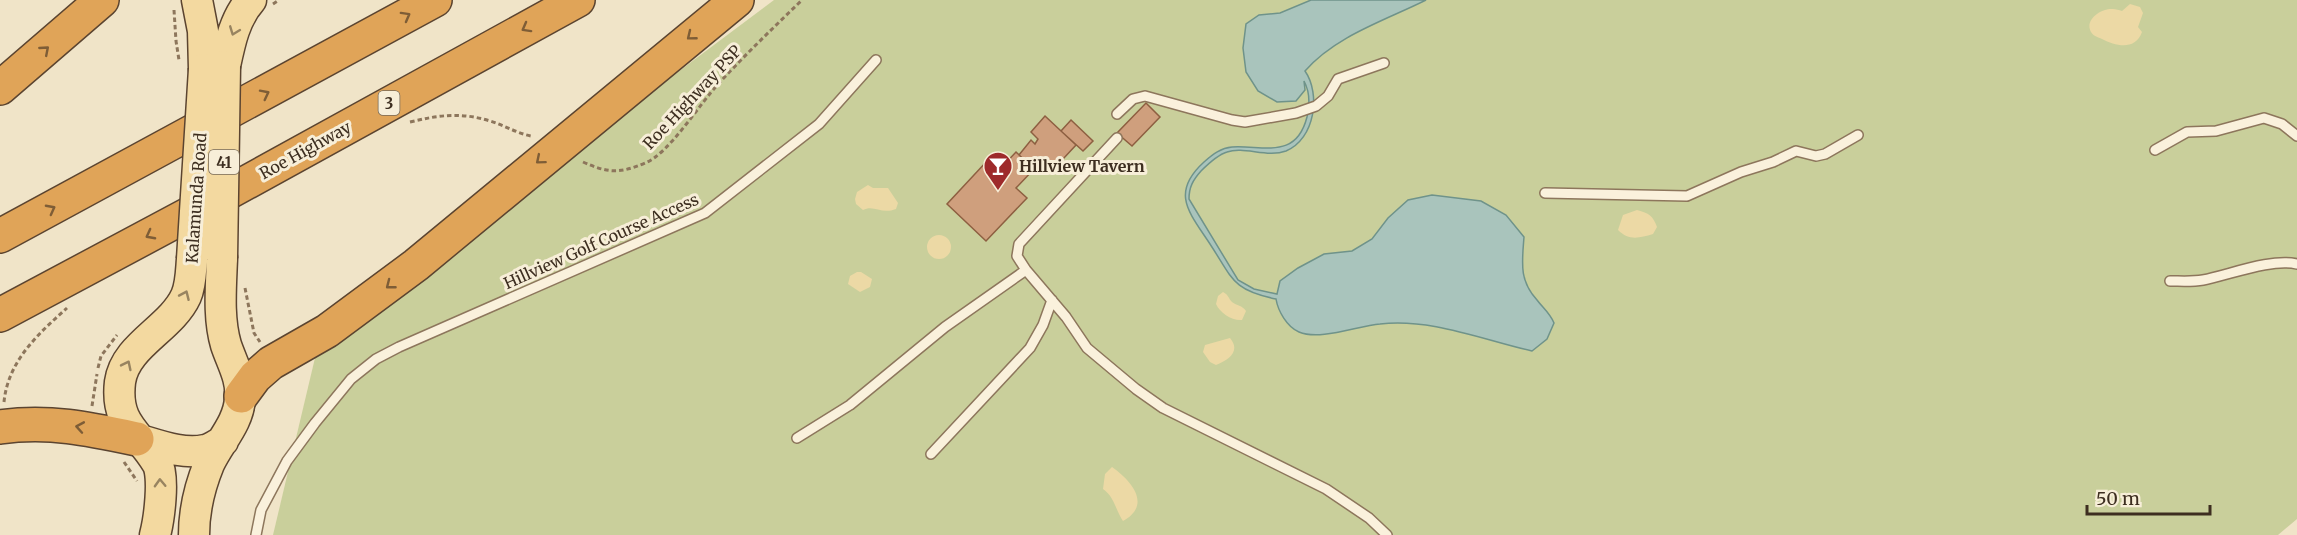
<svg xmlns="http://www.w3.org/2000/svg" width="2297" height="535" font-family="Merriweather,serif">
  <rect width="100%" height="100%" fill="#f0e4c8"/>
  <path fill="#c9cf9b" d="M774 0H2297V519L2278 535H273L319 341Z"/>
  <path fill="#ecd9a5" d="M2130 4 2140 7 2143 13 2138 27 2142 32C2135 51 2116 46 2102 39 2098 37 2093 36 2091 32 2084 19 2102 8 2113 9 2116 9 2119 10 2122 11Z
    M868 185 873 188H888L898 203 896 209C881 215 874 204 863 210L856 204 855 199 857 192Z
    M1637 210C1649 213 1653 216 1657 227L1653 234C1639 238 1629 241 1618 230L1623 215Z
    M927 247a12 12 0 1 1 24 0a12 12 0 1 1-24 0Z
    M857 272H861L872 279 870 287 860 292 848 284 850 276Z
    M1223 292C1229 295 1228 298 1232 302 1237 306 1242 305 1246 311L1242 320C1232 321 1220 313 1216 304L1218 296Z
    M1230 338C1241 351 1229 360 1216 365L1210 362 1203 352 1205 345Z
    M1112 467C1132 481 1152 505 1123 521 1116 511 1114 496 1103 489L1105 474Z"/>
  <path fill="#a9c4bc" stroke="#6f938a" stroke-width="1.5" d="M1311 0H1426C1386 20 1335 36 1305 71 1321 94 1315 139 1286 151 1267 158 1244 146 1227 152 1217 155 1208 164 1201 171 1193 180 1189 187 1189 199L1238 280 1254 289 1277 294 1280 281 1298 268 1324 254 1352 251 1372 239 1388 218 1408 200 1432 195 1481 201 1506 215 1524 237C1522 263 1519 280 1537 300 1543 308 1550 313 1554 323L1547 339 1532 351C1483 340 1431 318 1380 324 1357 326 1320 341 1299 332 1287 327 1278 311 1276 299 1232 290 1233 279 1210 244 1189 212 1170 193 1204 162 1213 154 1221 148 1232 147 1264 145 1296 160 1307 117 1310 104 1310 92 1304 81L1305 90 1296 101 1277 102 1258 91 1246 72 1243 48 1246 24 1259 15 1280 13Z"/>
  <path fill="#cf9f7d" stroke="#8d5f41" stroke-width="1.5" d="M1146 103 1160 117 1132 146 1117 133Z
    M1045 116 1076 145 1050 173 1035 159 1030 165 1019 155 1031 140 1035 144 1038 139 1031 132Z
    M1071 120 1093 141 1083 151 1061 131Z
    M1016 152 1034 169 1016 188 1027 198 986 241 947 204 987 161 998 171Z"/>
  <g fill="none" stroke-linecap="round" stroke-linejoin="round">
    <g stroke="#8d765c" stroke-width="12">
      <path id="service" d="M1117 114 1133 99 1145 96 1232 120 1245 122 1296 113 1316 106 1328 96 1338 79 1384 63
        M1117 138 1019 244 1017 256 1026 270 1066 317 1087 348 1136 389 1163 408 1326 489 1369 518 1387 535
        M2155 150 2187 132 2216 131 2264 118 2282 124 2297 136
        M1545 193 1687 196 1741 172 1773 162 1796 151 1816 156 1825 154 1858 135
        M2170 281C2180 281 2192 282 2203 280 2229 275 2271 258 2297 264
        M797 438 850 405 945 327 1026 270
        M931 454 1030 348 1043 325 1052 300
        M256 535 261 510 287 461 315 423 351 379 376 359 399 347 705 213 819 124 876 60"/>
    </g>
    <g stroke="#5b4430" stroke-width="33">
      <path id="primary" d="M197 0 203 31 204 69
        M225 66C230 42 235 18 251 0
        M137 439C158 445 183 455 205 450 211 449 218 444 223 441
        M155 535C159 520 165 476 157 463 139 432 115 425 120 382 125 345 171 329 186 296 191 285 191 271 192 259
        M194 535C194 511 200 486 209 464 219 442 239 423 240 398 242 379 232 363 226 345 218 318 221 287 222 258"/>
    </g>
    <g stroke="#5b4430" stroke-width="36">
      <path id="motorway" d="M0 88 102 0
        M0 236 435 0
        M0 315 202 207 578 0
        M241 396 255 377 271 363 327 331 416 265 737 0
        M0 427C49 420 90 429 137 439"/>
    </g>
    <path stroke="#8d765c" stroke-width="3" stroke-dasharray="4.5 3" stroke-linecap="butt" d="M273 4 279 0
      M174 10 176 41 179 60
      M410 122C439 115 461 112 490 121 504 125 516 133 531 136
      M583 162C608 173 619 174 645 163 669 154 700 103 720 82 746 54 774 27 802 0
      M245 288 254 333 260 342
      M98 368 101 356 117 335
      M4 402C8 361 38 334 67 308
      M92 406 97 374
      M124 462 137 481"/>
    <use href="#service" stroke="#faf1dc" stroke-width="9"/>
    <use href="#primary" stroke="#f3d9a0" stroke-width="30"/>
    <use href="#motorway" stroke="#e0a458" stroke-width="33"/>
    <g stroke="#5b4430" stroke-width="33" stroke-linecap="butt">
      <path id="primary-bridge" d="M222 258 225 66
        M192 259 204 69"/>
    </g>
    <use href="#primary-bridge" stroke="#f3d9a0" stroke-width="30"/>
  </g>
  <defs><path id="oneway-chevron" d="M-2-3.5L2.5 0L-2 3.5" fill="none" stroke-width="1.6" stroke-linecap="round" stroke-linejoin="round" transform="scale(1.5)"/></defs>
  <g stroke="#7e5d36">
    <use href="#oneway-chevron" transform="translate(406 16) rotate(-29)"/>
    <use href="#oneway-chevron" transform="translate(526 28) rotate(151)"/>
    <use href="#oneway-chevron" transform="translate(691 36) rotate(141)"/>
    <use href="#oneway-chevron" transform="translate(45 50) rotate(-41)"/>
    <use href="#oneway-chevron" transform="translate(265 94) rotate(-27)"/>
    <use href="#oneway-chevron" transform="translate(540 160) rotate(140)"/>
    <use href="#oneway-chevron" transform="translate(51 209) rotate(-28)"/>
    <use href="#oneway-chevron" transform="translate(150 235) rotate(152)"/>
    <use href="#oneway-chevron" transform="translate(390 285) rotate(142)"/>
    <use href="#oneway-chevron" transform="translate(80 427) rotate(-170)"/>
  </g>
  <g stroke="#988460">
    <use href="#oneway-chevron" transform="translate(234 31) rotate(111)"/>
    <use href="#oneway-chevron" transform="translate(185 295) rotate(-66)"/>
    <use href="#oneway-chevron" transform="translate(127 365) rotate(-64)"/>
    <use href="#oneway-chevron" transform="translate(160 483) rotate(-92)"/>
  </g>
  <defs>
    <g id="bar-pin" transform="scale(1.5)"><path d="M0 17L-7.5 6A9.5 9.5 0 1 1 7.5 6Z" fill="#9e2a2b" stroke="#f7eed8"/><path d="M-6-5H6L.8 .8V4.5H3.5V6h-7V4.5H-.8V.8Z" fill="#fff"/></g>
  </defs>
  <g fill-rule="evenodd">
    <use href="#bar-pin" x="998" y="166"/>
  </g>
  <g text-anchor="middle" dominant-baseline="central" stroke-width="6" stroke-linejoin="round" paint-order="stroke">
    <g fill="#f7eed8" stroke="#756857" stroke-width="1.5">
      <rect x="378.5" y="91" width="21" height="24" rx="4.5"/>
      <rect x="209" y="150" width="30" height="24" rx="4.5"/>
    </g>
    <g font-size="15" font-weight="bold" fill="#3d2e20">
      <text x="389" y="103">3</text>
      <text x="224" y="162">41</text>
    </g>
    <g font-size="16" fill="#3d2e20" stroke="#f7eed8">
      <text transform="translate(692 97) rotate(-47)">Roe Highway PSP</text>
      <text transform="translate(305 150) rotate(-29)">Roe Highway</text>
      <text transform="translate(196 198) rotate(-86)">Kalamunda Road</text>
      <text transform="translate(601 241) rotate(-24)">Hillview Golf Course Access</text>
    </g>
    <g font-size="16" font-weight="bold" fill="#3d2e20" stroke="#f7eed8" text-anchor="start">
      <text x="1019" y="166">Hillview Tavern</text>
    </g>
  </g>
  <path d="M2087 505v9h123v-9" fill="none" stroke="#3d2e20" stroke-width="3"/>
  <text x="2096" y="505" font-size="18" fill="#3d2e20" stroke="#f7eed8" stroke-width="4.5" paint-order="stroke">50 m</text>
</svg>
